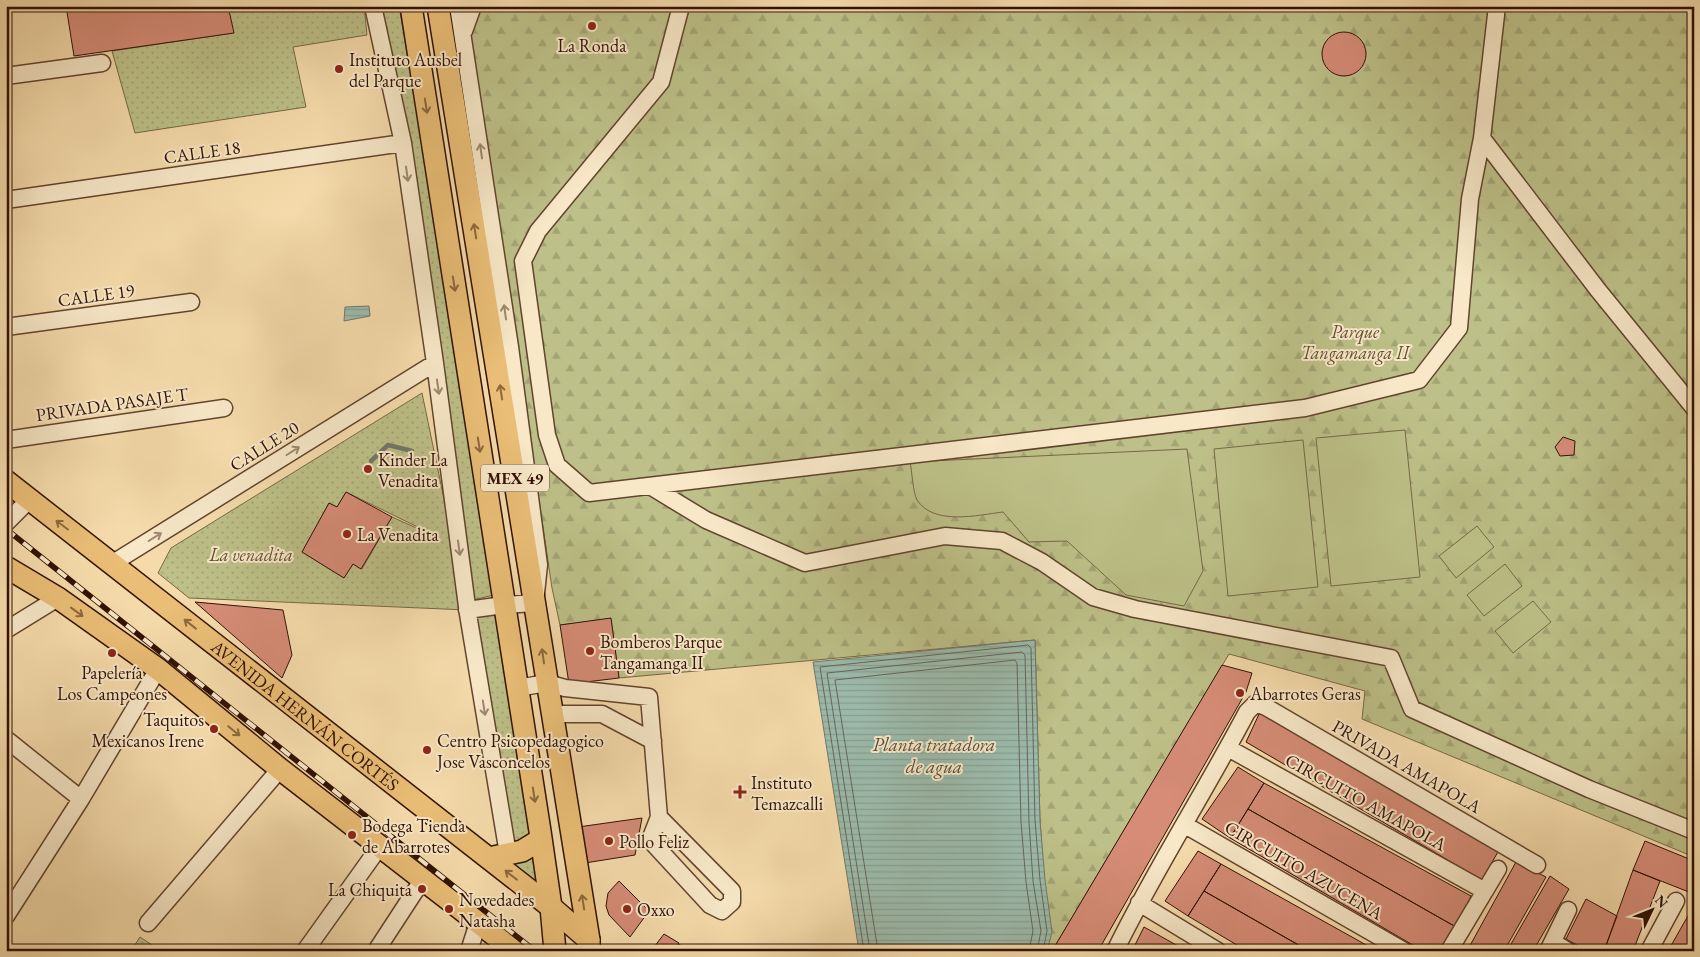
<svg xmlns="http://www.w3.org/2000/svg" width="1700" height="957" font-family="'EB Garamond',serif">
  <defs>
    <pattern id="green-dots" width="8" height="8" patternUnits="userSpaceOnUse" patternTransform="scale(1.25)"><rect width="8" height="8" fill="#bdc088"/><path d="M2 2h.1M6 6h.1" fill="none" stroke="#a3a474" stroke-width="1.8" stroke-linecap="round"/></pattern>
    <pattern id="forest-firs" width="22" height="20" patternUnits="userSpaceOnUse" patternTransform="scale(1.25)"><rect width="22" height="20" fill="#bdc088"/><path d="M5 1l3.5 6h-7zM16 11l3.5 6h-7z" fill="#a3a474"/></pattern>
    <pattern id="water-rules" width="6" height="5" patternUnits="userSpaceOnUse" patternTransform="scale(1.25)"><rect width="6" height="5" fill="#9cbbac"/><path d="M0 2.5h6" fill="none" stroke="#87a092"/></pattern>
  </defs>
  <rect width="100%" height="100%" fill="#f5dbab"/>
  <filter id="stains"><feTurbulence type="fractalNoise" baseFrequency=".004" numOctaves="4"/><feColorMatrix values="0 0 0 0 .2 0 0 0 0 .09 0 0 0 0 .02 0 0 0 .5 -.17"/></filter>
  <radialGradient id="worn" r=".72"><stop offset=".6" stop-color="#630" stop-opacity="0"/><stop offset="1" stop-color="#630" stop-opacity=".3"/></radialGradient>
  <path fill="url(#green-dots)" stroke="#776846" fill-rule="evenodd" d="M228 6H364L367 35 293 47 306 107 135 133 112 51 233 33Z
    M377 6H399L502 593 473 600Z
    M422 393 467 610 189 598 158 573 171 548ZM346 492 434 535V536L392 517 362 569 353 564 344 578 302 552 329 503 337 507Z
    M496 612 532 842 506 848 468 614Z
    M537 851 542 888 503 861Z
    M140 937 161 951H131Z"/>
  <path fill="url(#forest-firs)" stroke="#776846" d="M466 6H1694V857L1362 719 1365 691 1229 654 1052 951H1049L1040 821 1035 640 619 678 611 619 560 625 552 588Z"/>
  <path fill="#bdc088" stroke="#776846" d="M1405 430 1420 577 1331 586 1316 438Z
    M1303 440 1318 587 1228 596 1214 449Z
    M1187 449 1203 571 1184 606 1126 595 1067 541 1029 542 1003 512C978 515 934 526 917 500 913 493 912 471 910 462Z
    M1477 526 1494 547 1456 578 1439 556Z
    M1505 564 1522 586 1484 616 1467 595Z
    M1533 601 1551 622 1513 653 1495 631Z"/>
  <path fill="url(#water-rules)" stroke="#717769" d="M369 306 370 316 344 321 345 307Z
    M1035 640 1040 821 1045 880 1052 932 1047 951H859L813 662Z"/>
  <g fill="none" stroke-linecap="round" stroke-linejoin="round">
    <path stroke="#666658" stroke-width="1" d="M864 951 820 667 1028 645 1031 648 1035 821 1040 880 1047 931 1043 951
      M870 951 827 673 1022 652 1025 655 1029 822 1033 881 1041 931 1037 951
      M878 951 835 680 1015 660 1017 663 1021 822 1026 882 1033 931 1029 951"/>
    <path stroke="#717769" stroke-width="4.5" d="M371 461 388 445 412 451"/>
  </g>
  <path fill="#d68c77" stroke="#311104" d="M66 6H228L234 33 74 56Z
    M1322 54a22 22 0 1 1 44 0a22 22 0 1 1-44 0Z
    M1563 437 1575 441 1574 455 1560 456 1555 447Z
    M346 492 392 517 361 569 353 564 344 578 302 552 329 503 337 507Z
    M195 602 283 610 292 655 282 678Z
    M611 618 619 678 569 684 560 625Z
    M1222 665 1252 673 1246 692 1098 951H1052Z
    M1260 712 1499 850 1482 880 1246 742Z
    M1238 767 1264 783 1230 838 1202 819Z
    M1264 783 1471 896 1456 927 1248 809Z
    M1248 809 1456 927 1441 951H1423L1230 838Z
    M642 818 635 855 585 863 578 827Z
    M1645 841 1694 861V894L1633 870Z
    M1198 851 1221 864 1188 916 1165 901Z
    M1516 862 1546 877 1504 951H1467Z
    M1221 864 1377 951H1309L1204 891Z
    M1633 870 1660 881 1633 951H1604Z
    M1550 876 1569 889 1533 951H1507Z
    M619 881 649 911 630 937 609 915 606 906 608 893Z
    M1204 891 1309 951H1247L1188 916Z
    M1586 899 1617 916 1604 951H1588L1566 939Z
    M1693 907 1694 951H1668Z
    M1144 927 1187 951H1132Z
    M664 934 679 943 673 951H651Z
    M679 944 688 951H674Z"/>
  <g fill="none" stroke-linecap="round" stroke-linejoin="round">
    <g stroke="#62442e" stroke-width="19">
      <path id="minor" d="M373 6 403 143 435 363 468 614 508 854
        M458 6 510 347 539 565 535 603 504 605 467 610
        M681 6 661 82 538 231 523 261 547 435 557 465 589 493 1305 408 1419 380 1459 328 1470 199 1482 138 1497 6
        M464 31 473 6
        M6 76 102 63
        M1482 138 1598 290 1694 408
        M6 200 403 143
        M6 327 191 302
        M6 440 224 408
        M650 486 706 520 805 563 945 536 1002 541 1042 562 1093 597 1135 609 1391 658 1412 709 1589 789 1694 831
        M6 523 29 500
        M113 563 435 363
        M6 630 58 598
        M517 688 547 683 565 688 649 697 659 817 650 840 710 905 722 911 732 902V891L659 817
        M553 714H602L653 741
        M6 739 81 799
        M1228 748 1485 891
        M1185 825 1404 951
        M1139 903 1218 951
        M6 916 81 799 158 669
        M148 923 280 769
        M1553 942 1568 951
        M305 951 380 846
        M376 951 423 879
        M469 951 478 923
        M1115 951C1155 869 1205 792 1247 712L1256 703 1266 707 1537 865
        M1449 951 1498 869
        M1548 951 1568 910
        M1649 951 1676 901"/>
    </g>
    <g stroke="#311104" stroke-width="24">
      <g id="major">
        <path d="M411 6 540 831 551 907 555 951"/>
        <path d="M438 6 589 940V951"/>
        <path id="s1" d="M6 481 551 907 589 940"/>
        <path d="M6 567 58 598 158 669 280 769 515 951"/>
        <path d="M489 858 522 851 540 840"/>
      </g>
    </g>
    <use href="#minor" stroke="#f8e8c8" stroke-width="16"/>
    <use href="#major" stroke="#eabe76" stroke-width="21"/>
    <g stroke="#311104" stroke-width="5.5">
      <path id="rail" d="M6 529 535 951"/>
    </g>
    <use href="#rail" stroke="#f8e8c8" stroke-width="4" stroke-dasharray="11" stroke-linecap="butt"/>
  </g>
  <defs><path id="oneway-shaft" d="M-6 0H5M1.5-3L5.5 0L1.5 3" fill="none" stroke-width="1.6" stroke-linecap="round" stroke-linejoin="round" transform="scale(1.25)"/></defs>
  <g stroke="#8e683d">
    <use href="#oneway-shaft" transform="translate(426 106) rotate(81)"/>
    <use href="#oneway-shaft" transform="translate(475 231) rotate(-99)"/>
    <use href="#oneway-shaft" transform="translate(454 284) rotate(81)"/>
    <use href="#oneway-shaft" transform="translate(501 392) rotate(-99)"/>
    <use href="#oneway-shaft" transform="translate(479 445) rotate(81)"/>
    <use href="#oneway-shaft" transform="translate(62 525) rotate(-143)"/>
    <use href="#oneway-shaft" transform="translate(77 612) rotate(36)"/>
    <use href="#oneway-shaft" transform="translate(190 624) rotate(-142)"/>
    <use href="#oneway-shaft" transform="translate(543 656) rotate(-98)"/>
    <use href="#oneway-shaft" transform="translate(234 731) rotate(39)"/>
    <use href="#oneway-shaft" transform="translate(534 795) rotate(81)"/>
    <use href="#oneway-shaft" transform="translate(511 875) rotate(-142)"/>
    <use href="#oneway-shaft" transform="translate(583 902) rotate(-99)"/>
  </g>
  <g stroke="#9e8770">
    <use href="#oneway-shaft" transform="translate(481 151) rotate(-98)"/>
    <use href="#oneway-shaft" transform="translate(407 174) rotate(82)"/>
    <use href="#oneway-shaft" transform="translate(505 312) rotate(-98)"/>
    <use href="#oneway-shaft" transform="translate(438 387) rotate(82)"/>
    <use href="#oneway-shaft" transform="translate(293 451) rotate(-32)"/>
    <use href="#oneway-shaft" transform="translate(155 537) rotate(-32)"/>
    <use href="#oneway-shaft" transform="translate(459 548) rotate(82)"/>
    <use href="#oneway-shaft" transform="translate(484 708) rotate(81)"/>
  </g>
  <g fill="#8f2418" stroke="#f8e8c8" stroke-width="2">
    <circle cx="592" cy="26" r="5"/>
    <circle cx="339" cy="69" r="5"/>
    <circle cx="368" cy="469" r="5"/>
    <circle cx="347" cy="534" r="5"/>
    <circle cx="590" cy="651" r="5"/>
    <circle cx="112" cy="653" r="5"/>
    <circle cx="1240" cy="693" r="5"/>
    <circle cx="214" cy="729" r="5"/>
    <circle cx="427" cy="750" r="5"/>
    <path d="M737.5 784.5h5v5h5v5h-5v5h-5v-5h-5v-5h5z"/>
    <circle cx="352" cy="835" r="5"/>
    <circle cx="609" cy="841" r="5"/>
    <circle cx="422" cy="889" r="5"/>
    <circle cx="449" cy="909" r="5"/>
    <circle cx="627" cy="909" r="5"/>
  </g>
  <g text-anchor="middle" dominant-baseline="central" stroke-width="4" stroke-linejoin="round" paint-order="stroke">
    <rect fill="#f8e8c8" stroke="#6d523f" stroke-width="1" x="481" y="464.5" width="68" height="27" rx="4"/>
    <g font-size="16" font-weight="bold" fill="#311104">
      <text x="515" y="478">MEX 49</text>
    </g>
    <g font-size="18" fill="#311104" stroke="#f8e8c8" text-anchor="start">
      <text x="592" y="45" text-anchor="middle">La Ronda</text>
      <text x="349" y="59">Instituto Ausbel<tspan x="349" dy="21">del Parque</tspan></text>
      <text x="378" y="459">Kinder La<tspan x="378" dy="21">Venadita</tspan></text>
      <text x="357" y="534">La Venadita</text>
      <text x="600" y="641">Bomberos Parque<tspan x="600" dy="21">Tangamanga II</tspan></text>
      <text x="112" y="672" text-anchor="middle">Papelería<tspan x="112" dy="21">Los Campeones</tspan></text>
      <text x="1250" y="693">Abarrotes Geras</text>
      <text x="204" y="719" text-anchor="end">Taquitos<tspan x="204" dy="21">Mexicanos Irene</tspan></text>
      <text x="437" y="740">Centro Psicopedagogico<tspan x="437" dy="21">Jose Vasconcelos</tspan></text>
      <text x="751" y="782">Instituto<tspan x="751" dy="21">Temazcalli</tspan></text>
      <text x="362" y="825">Bodega Tienda<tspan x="362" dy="21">de Abarrotes</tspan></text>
      <text x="619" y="841">Pollo Feliz</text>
      <text x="412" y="889" text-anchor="end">La Chiquita</text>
      <text x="459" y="899">Novedades<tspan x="459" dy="21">Natasha</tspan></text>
      <text x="637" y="909">Oxxo</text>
    </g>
    <g font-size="18" fill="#311104" stroke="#f8e8c8">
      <text transform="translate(202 152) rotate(-8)">CALLE 18</text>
      <text transform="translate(96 295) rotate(-8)">CALLE 19</text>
      <text transform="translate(112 404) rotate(-8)">PRIVADA PASAJE T</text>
      <text transform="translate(264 446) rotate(-32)">CALLE 20</text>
      <text stroke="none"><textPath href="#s1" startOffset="380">AVENIDA HERNÁN CORTÉS</textPath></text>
      <text transform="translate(1407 766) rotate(30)">PRIVADA AMAPOLA</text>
      <text transform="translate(1366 802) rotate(29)">CIRCUITO AMAPOLA</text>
      <text transform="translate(1304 870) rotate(30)">CIRCUITO AZUCENA</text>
    </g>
    <g font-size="18" font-style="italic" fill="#624e32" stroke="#f8e8c8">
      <text x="1355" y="331">Parque<tspan x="1355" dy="21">Tangamanga II</tspan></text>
      <text x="251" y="554">La venadita</text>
    </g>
    <g font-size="19" font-style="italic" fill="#564c3f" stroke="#f8e8c8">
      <text x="934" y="744">Planta tratadora<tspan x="934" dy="22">de agua</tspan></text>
    </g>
  </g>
  <rect width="1700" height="957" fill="none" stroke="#f5dbab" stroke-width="25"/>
  <rect x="8" y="8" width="1685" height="942" fill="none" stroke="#311104" stroke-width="2.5"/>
  <rect x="12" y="12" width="1675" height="932" fill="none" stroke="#311104"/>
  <g transform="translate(1652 910) rotate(47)" stroke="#f8e8c8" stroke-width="4" paint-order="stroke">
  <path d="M0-4L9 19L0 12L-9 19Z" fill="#311104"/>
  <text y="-8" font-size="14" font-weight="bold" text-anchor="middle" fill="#311104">N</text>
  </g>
  <rect width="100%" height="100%" filter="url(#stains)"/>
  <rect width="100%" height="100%" fill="url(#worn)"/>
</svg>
